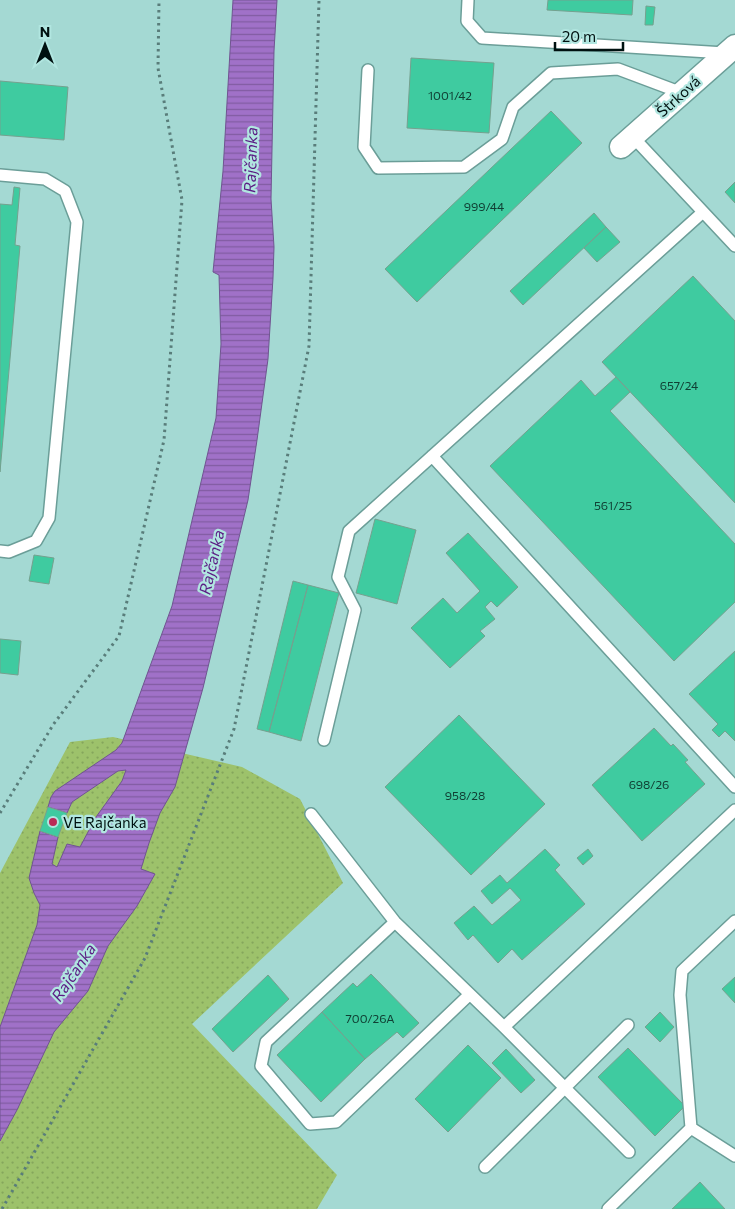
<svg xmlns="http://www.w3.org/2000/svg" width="735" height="1209" font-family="Commissioner,sans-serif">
  <defs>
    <pattern id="grass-dots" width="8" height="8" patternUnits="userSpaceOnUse" patternTransform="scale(1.25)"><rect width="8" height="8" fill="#9dc26b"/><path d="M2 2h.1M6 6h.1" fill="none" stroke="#85a65c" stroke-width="1.8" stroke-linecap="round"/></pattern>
    <pattern id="water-rules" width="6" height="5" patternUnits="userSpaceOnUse" patternTransform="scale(1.25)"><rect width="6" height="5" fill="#a071c8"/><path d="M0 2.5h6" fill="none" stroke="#805ba1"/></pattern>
  </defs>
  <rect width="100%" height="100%" fill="#a4d9d3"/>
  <path fill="url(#grass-dots)" d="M113 737 242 767 300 799 343 883 192 1024 337 1175 317 1209H0V873L70 742Z"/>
  <path fill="url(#water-rules)" stroke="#705491" d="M233 0H277L274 51 271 199 274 247 273 278 268 359 257 440 248 500 203 688 175 787 160 813 149 843 141 869 155 874 137 906 108 946 88 991 54 1032 17 1110 0 1141V1027L37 925 40 905 34 893 29 878 40 831 58 837 52 864 57 867 67 844 80 847 96 817 122 781 126 770 118 771 72 802 67 813 48 807 51 797 55 791 116 750 122 743 172 606 216 418 221 344 219 275 213 272 223 171Z"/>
  <path fill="#3fcba0" stroke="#75a18f" d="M548 0H633L632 15 547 10Z
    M646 6 655 7 653 25H645Z
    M411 58 494 63 489 133 407 128Z
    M0 81 68 87 64 140 0 135Z
    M551 111 582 143 417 302 385 269Z
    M735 182V203L725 192Z
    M14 187 20 188 15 245 20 246 0 472V204L12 205Z
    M594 213 606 227 523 305 510 291Z
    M606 227 620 242 597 262 584 248Z
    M693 276 735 321V503L602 362Z
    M616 377 630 392 610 411 735 544V602L674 661 490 466 581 380 595 396Z
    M375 519 416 530 397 604 356 593Z
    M468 533 518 587 497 607 491 601 485 607 495 619 480 631 485 636 450 668 411 628 443 598 457 613 480 591 446 553Z
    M34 555 54 558 49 584 29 581Z
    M293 581 308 585 269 732 257 729Z
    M308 585 339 593 301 741 269 732Z
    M0 639 21 641 18 675 0 673Z
    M735 651V741L725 731 719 737 712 730 718 724 689 694Z
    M459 715 545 804 471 875 385 787Z
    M654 728 671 746 673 744 688 760 685 762 705 784 642 841 592 785Z
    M48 807 67 813 58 837 40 831Z
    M545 849 560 865 555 870 585 904 522 960 512 949 498 963 473 935 468 940 454 923 474 906 492 925 521 900 510 888 492 904 481 891 500 875 507 883Z
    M588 849 593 856 583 865 577 858Z
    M371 974 419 1023 403 1038 397 1032 365 1059 322 1012 353 983 357 987Z
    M268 975 289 999 233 1052 212 1029Z
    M735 977V1003L722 989Z
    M322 1012 365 1059 321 1102 277 1055Z
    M660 1012 674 1027 660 1042 645 1027Z
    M468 1045 501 1078 448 1132 415 1099Z
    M628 1048 685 1106 655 1136 598 1077Z
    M506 1049 535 1080 521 1093 492 1063Z
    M700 1182 725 1209H672Z"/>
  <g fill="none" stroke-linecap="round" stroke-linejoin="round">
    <g stroke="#6b9e98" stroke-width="14">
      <path id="service" d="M468 0 467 21 482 38 725 53
        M368 70 364 147 378 168 464 167 502 139 513 107 551 73 618 69 682 93
        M633 137 735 246
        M0 175 45 179 65 191 77 222 49 518 36 541 9 552 0 551
        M432 456 735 787
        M324 740 355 610 338 577 349 531 703 212
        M311 814 395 922 504 1027 629 1152
        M735 921 682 971 680 995 691 1128 735 1156
        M395 922 266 1042 261 1066 310 1124 336 1122 469 995
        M504 1027 735 810
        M485 1167 628 1025
        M608 1209 691 1128"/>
    </g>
    <g stroke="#6b9e98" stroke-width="25">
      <path id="minor" d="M621 147 735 46"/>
    </g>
    <path stroke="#597d7a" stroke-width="3" stroke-dasharray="2.5 4" stroke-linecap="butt" d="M0 813 53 725 119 636 164 440 182 200 158 68 159 0
      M2 1209 145 958 234 729 309 346 319 0"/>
    <use href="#service" stroke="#fff" stroke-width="11"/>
    <use href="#minor" stroke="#fff" stroke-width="22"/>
  </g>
  <circle fill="#b92a56" stroke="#b1e6e0" stroke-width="2" cx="53" cy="822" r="5"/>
  <g text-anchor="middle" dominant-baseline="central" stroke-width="4.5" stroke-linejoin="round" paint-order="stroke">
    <g font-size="12" fill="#104034">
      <text x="450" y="95">1001/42</text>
      <text x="484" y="206">999/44</text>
      <text x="679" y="385">657/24</text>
      <text x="613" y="505">561/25</text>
      <text x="649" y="784">698/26</text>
      <text x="465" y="795">958/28</text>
      <text x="370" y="1018">700/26A</text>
    </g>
    <g font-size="15" fill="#001110" stroke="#b1e6e0">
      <text transform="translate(678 96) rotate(-42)">Štrková</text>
    </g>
    <g font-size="15" fill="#001110" stroke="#b1e6e0" text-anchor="start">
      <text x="63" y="822">VE Rajčanka</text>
    </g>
    <g font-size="16" font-style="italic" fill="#5b1c84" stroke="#b1e6e0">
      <text transform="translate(250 160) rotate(-88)">Rajčanka</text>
      <text transform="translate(211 562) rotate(-77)">Rajčanka</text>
      <text transform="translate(73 972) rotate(-56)">Rajčanka</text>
    </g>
  </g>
  <g transform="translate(45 45)" stroke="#b1e6e0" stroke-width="4" paint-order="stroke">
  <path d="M0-4L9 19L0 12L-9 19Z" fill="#001110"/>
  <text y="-8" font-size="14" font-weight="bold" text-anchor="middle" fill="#001110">N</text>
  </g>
  <path d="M555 42v8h68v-8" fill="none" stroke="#001110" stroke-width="2.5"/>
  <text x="562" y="42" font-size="15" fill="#001110" stroke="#b1e6e0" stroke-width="4" paint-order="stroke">20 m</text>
</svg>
